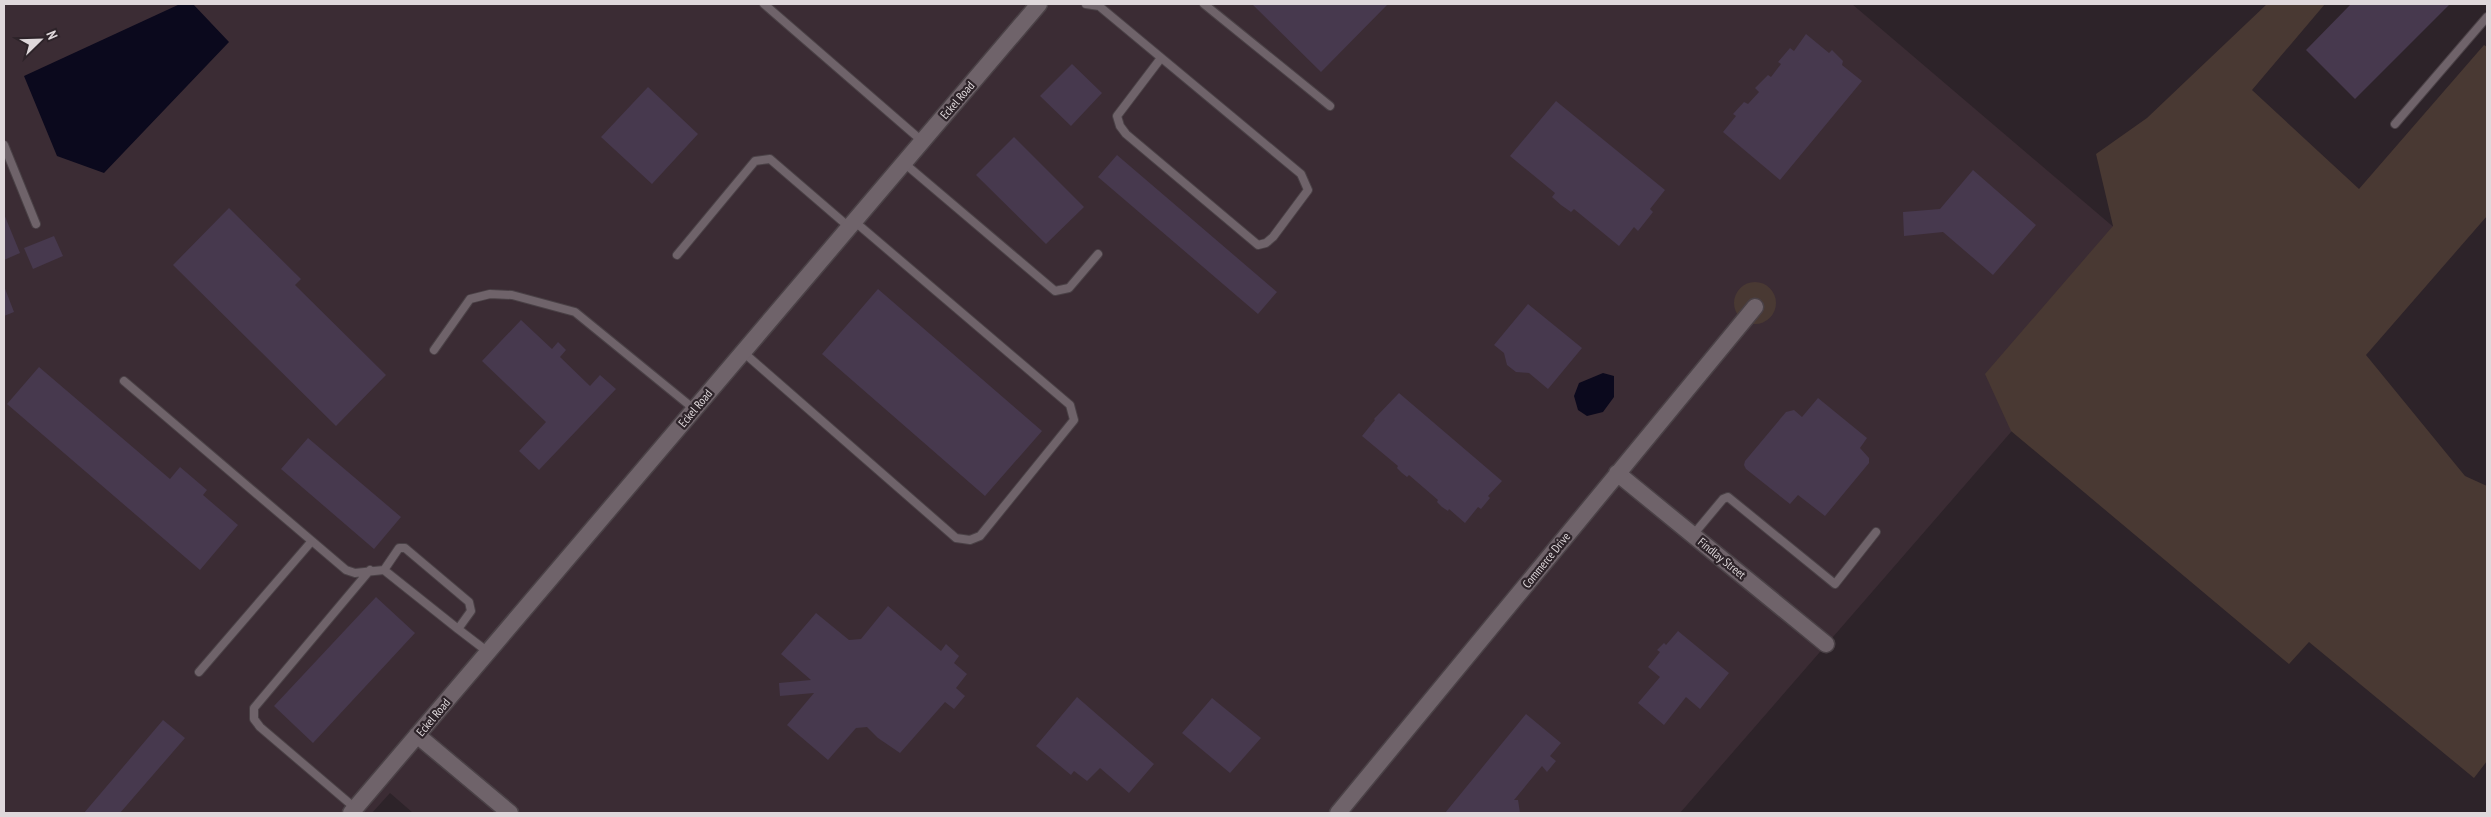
<svg xmlns="http://www.w3.org/2000/svg" width="2491" height="817" font-family="'PT Sans Narrow',sans-serif">
  <rect width="100%" height="100%" fill="#2d2329"/>
  <path fill="#3b2c34" d="M4 4H1852L2157 264 1680 813H413L390 793 372 813H4Z"/>
  <path fill="#493933" d="M2267 4H2325L2252 90 2359 189 2484 45 2487 47V216L2366 355 2465 476 2487 486V761L2474 778 2309 642 2289 664 2011 431 1985 374 2113 226 2096 154 2147 118Z
    M1734 303a21 21 0 1 1 42 0a21 21 0 1 1-42 0Z"/>
  <path fill="#0b091d" d="M180 4H193L229 42 104 173 57 156 24 76Z
    M1603 373 1614 376V397L1603 412 1587 416 1578 410 1574 396 1579 383Z"/>
  <path fill="#47394e" d="M1252 4H1388L1321 72Z
    M2351 4H2450L2355 99 2306 50Z
    M1806 34 1829 53 1832 50 1843 61 1842 65 1862 81 1780 180 1723 132 1736 116 1733 114 1744 102 1748 104 1759 92 1755 88 1768 75 1771 77 1781 64 1778 62 1790 48 1794 51Z
    M1072 64 1102 93 1071 126 1040 96Z
    M648 87 698 134 652 184 601 137Z
    M1556 101 1665 190 1650 209 1653 212 1638 231 1634 227 1619 246 1574 209 1571 212 1561 205 1552 197 1555 193 1510 156Z
    M1014 137 1084 207 1046 244 976 175Z
    M1117 155 1277 292 1258 314 1098 177Z
    M1973 170 2036 225 1993 275 1943 232 1904 236 1903 212 1940 209Z
    M229 208 301 279 295 285 386 375 336 426 173 265Z
    M4 214 20 253 4 260Z
    M54 236 63 256 33 269 24 248Z
    M4 286 14 312 4 316Z
    M878 289 1042 431 985 496 822 354Z
    M1528 304 1582 348 1548 389 1529 373 1516 372 1507 365 1504 353 1494 345Z
    M521 320 552 349 558 342 566 350 560 357 590 386 600 375 616 389 539 470 519 451 546 422 482 361Z
    M39 367 170 479 180 467 207 490 203 495 238 525 200 570 7 404Z
    M1399 393 1502 481 1488 496 1490 498 1481 509 1478 507 1465 523 1449 509 1448 511 1442 507 1437 502 1438 500 1409 475 1407 477 1402 473 1397 468 1398 466 1362 436 1375 420 1374 419Z
    M1818 398 1867 438 1860 448 1869 458V463L1825 516 1798 495 1790 504 1746 469 1744 465 1745 461 1786 412 1794 410 1802 417Z
    M308 438 401 517 374 549 281 469Z
    M376 597 415 633 313 743 274 706Z
    M888 606 941 651 946 644 959 656 954 663 967 674 956 688 965 696 954 709 945 702 900 753 878 738 867 727 856 728 828 760 787 725 814 693 780 696 779 683 811 680 781 654 816 613 849 640 861 639Z
    M1678 631 1729 673 1700 709 1686 697 1664 725 1638 703 1660 677 1648 667 1660 652 1657 650 1664 643 1666 645Z
    M1077 697 1154 764 1129 793 1100 768 1087 781 1074 771 1071 775 1036 746Z
    M1212 698 1261 738 1230 773 1182 733Z
    M1526 714 1561 743 1550 756 1556 761 1547 772 1542 766 1514 800H1518L1520 813H1445Z
    M163 720 185 738 120 813H84Z"/>
  <g fill="none" stroke-linecap="round" stroke-linejoin="round">
    <g stroke="#4a4146" stroke-width="10">
      <path id="service" d="M764 4 922 141
        M1086 4 1099 6 1301 174 1308 190 1273 237 1266 243 1258 245 1126 134 1120 126 1117 116 1161 58
        M1204 4 1330 106
        M2395 124 2487 17
        M4 145 36 224
        M904 163 1055 291 1069 288 1098 254
        M677 255 755 161 770 159 849 227
        M434 350 470 299 490 294 512 295 575 312 694 409
        M743 352 956 538 970 540 980 536 1074 420 1070 405 854 221
        M124 381 346 570 355 573 384 570 399 548H405L469 602 471 611 458 629 488 652
        M1693 535 1723 499 1728 497 1835 584 1876 532
        M384 570 458 629
        M199 672 311 542
        M355 808 260 727 254 719V708L370 570"/>
    </g>
    <g stroke="#4a4146" stroke-width="19">
      <path id="minor" d="M1617 473 1826 644
        M417 735 510 813
        M351 813 1039 4
        M1338 813 1755 307"/>
    </g>
    <use href="#service" stroke="#6f636a" stroke-width="8"/>
    <use href="#minor" stroke="#6f636a" stroke-width="16"/>
  </g>
  <g text-anchor="middle" dominant-baseline="central" stroke-width="4.5" stroke-linejoin="round" paint-order="stroke">
    <g font-size="12" fill="#dfd8db" stroke="#2d2329">
      <text transform="translate(957 100) rotate(-49)">Eckel Road</text>
      <text transform="translate(695 408) rotate(-50)">Eckel Road</text>
      <text transform="translate(1722 558) rotate(39)">Findlay Street</text>
      <text transform="translate(1546 560) rotate(-51)">Commerce Drive</text>
      <text transform="translate(433 717) rotate(-50)">Eckel Road</text>
    </g>
  </g>
  <rect width="2491" height="817" fill="none" stroke="#dfd8db" stroke-width="10"/>
  <g transform="translate(40 40) rotate(67)" stroke="#2d2329" stroke-width="4" paint-order="stroke">
  <path d="M0-4L9 19L0 12L-9 19Z" fill="#dfd8db"/>
  <text y="-8" font-size="14" font-weight="bold" text-anchor="middle" fill="#dfd8db">N</text>
  </g>
</svg>
